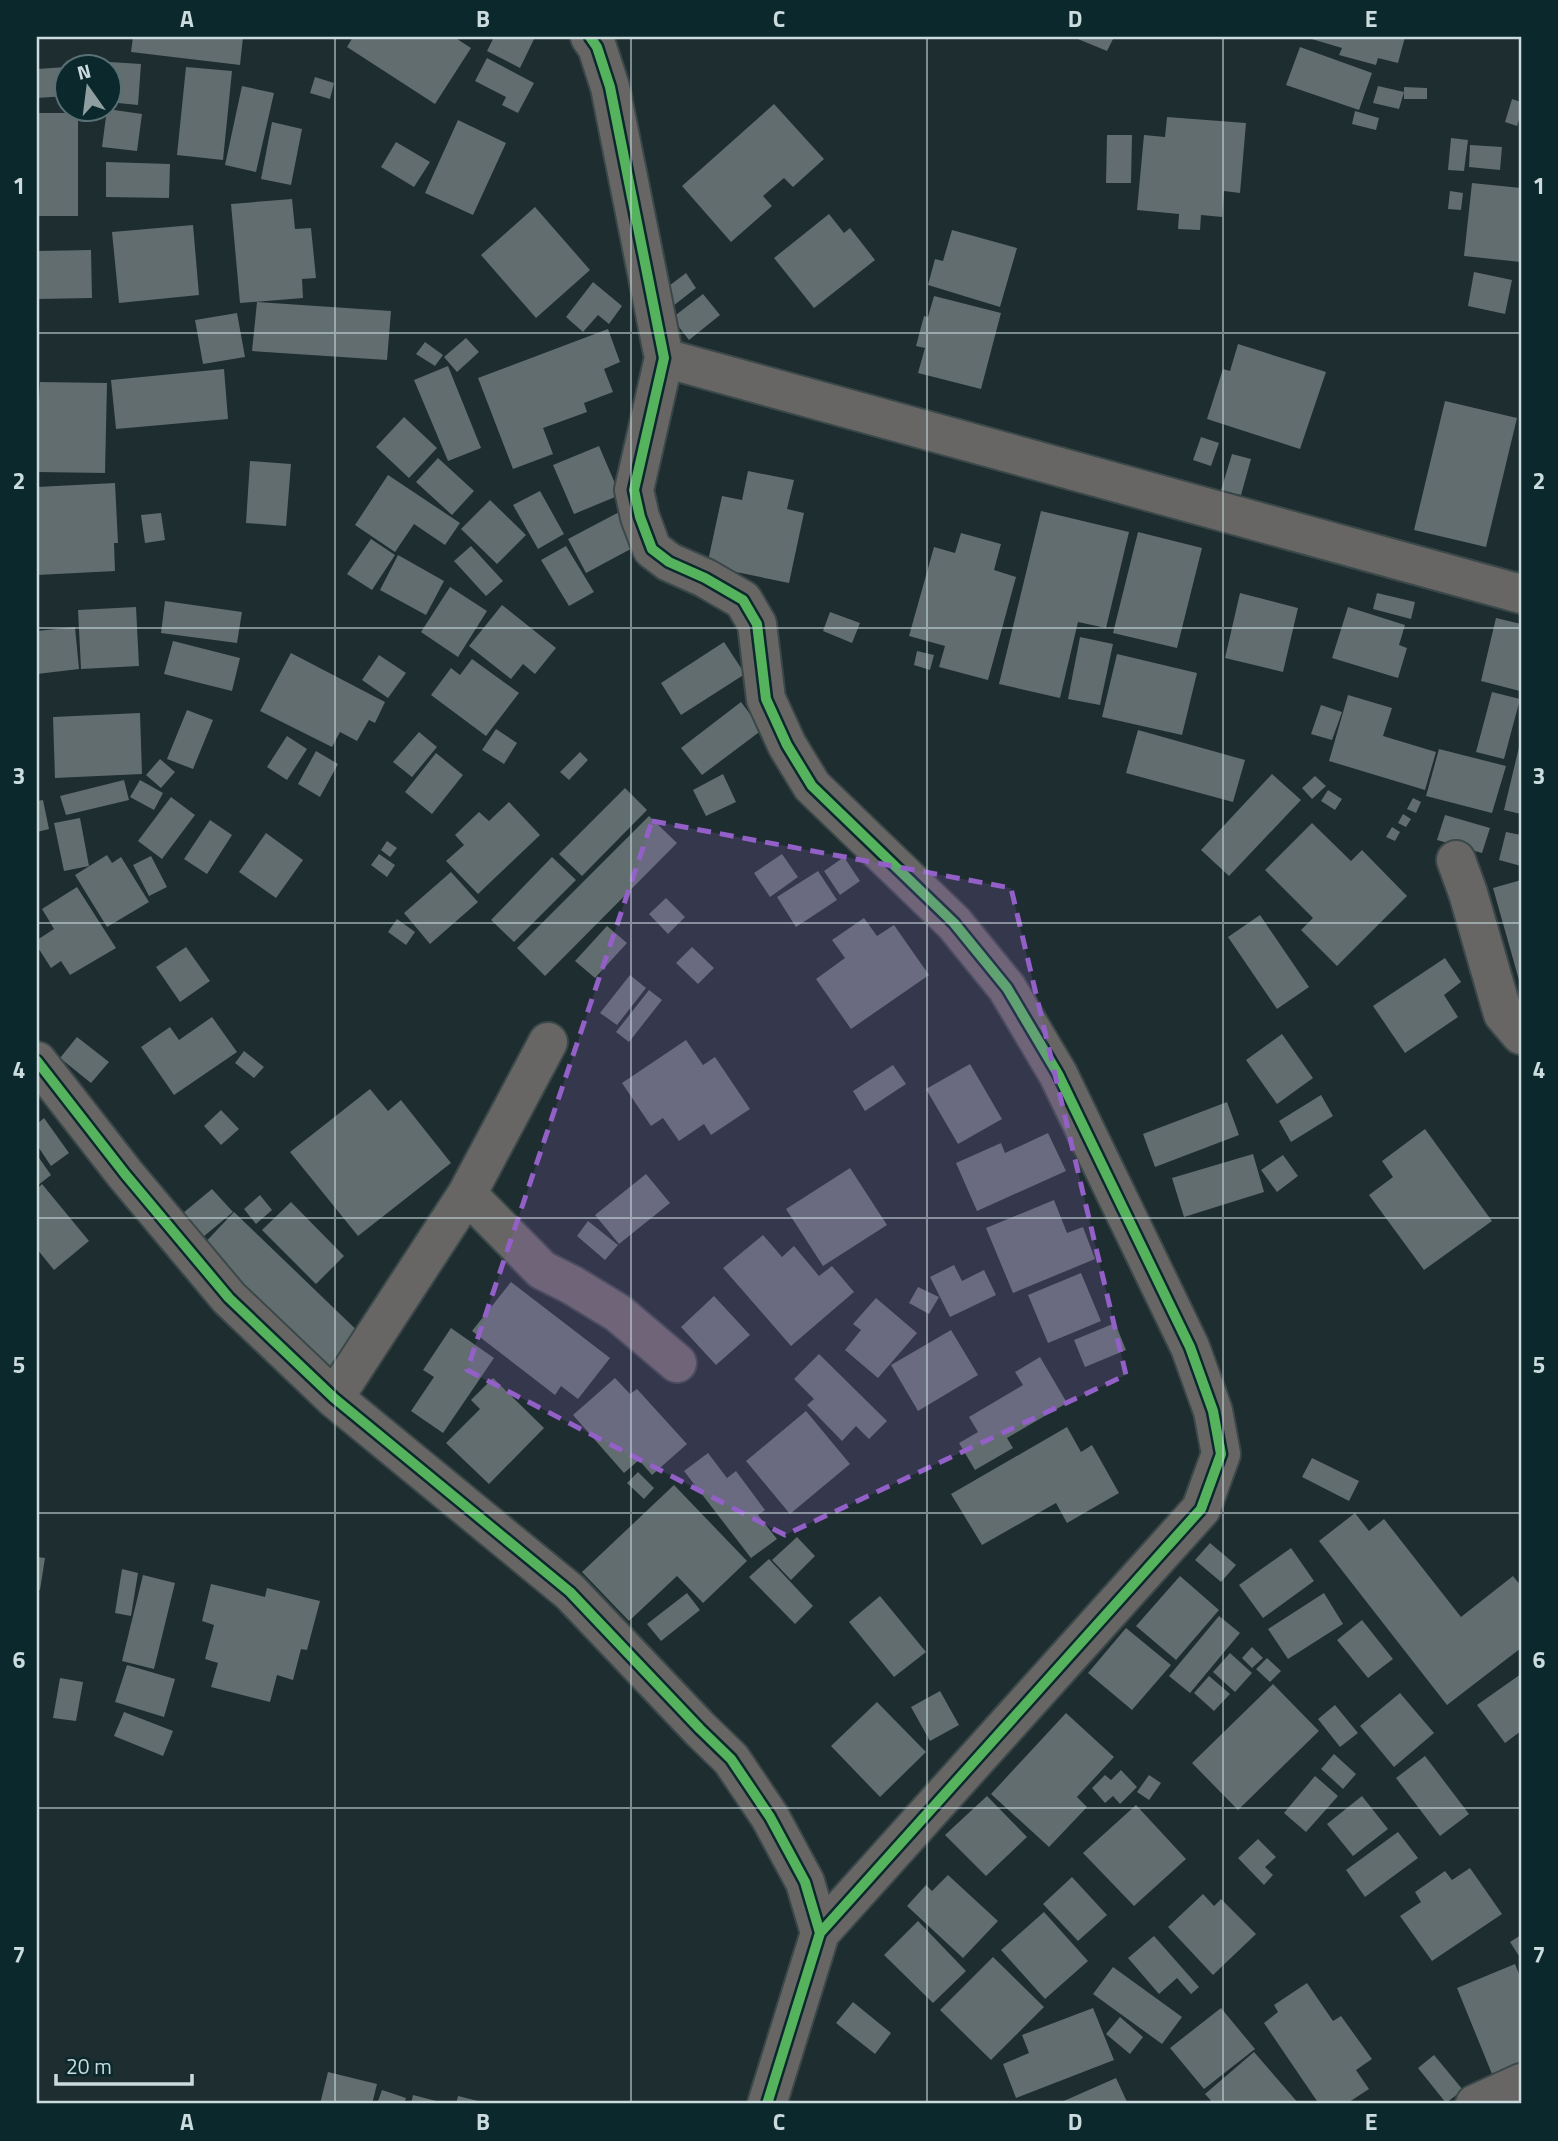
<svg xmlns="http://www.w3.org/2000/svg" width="1558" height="2141" font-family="'Titillium Web',sans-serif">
  <rect width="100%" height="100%" fill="#1e2d2f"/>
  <path fill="#616d6f" d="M133 37H243L240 65 131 52Z
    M353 37H454L471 48 435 104 347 47Z
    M494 37H535L520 68 487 51Z
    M1073 37H1114L1107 51Z
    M1305 37H1405L1398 63 1378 58 1376 65 1339 55 1342 48Z
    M1300 47 1372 73 1359 110 1286 85Z
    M487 58 534 83 518 113 502 105 506 97 475 81Z
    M110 62 141 64 138 105 108 102Z
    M66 67V96L37 98V69Z
    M186 67 232 71 223 160 177 155Z
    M315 77 334 83 330 99 310 93Z
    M242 86 274 93 256 172 225 165Z
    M1378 86 1404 92 1399 109 1373 103Z
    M1404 87 1427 88V99H1404Z
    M1512 99 1521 102V113L1517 126 1505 122Z
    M774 104 824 159 793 187 784 178 763 196 772 206 731 242 682 186Z
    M107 109 142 114 137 151 102 147Z
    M1355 111 1379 118 1376 130 1352 124Z
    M37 113H78V216H37Z
    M1167 117 1246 123 1240 193 1224 191 1222 217 1201 215 1200 230 1178 229 1179 214 1137 210 1144 135 1165 137Z
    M458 120 506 143 473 215 425 193Z
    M272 122 302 129 291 185 261 179Z
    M1107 135H1132L1131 183H1106Z
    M1451 138 1468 140 1464 171 1448 170Z
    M396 142 430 162 414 187 381 167Z
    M1470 145 1502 147 1500 170 1469 167Z
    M106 162 170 164 169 198 106 197Z
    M1472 183 1521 188V262L1464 256Z
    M1450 191 1463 193 1461 210 1448 209Z
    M292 199 295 229 311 228 316 278 302 279 303 298 240 303 231 204Z
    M535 207 590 270 536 318 481 255Z
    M829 214 844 233 850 228 875 260 814 308 774 258Z
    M193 225 199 295 119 303 112 232Z
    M952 230 1017 248 1000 307 928 285 935 259 943 261Z
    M91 250 92 298 37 299V251Z
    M1474 272 1512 280 1505 314 1468 306Z
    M686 273 696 288 668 310 657 295Z
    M593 282 622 306 609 324 598 315 583 332 566 317Z
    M703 294 720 315 689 340 672 318Z
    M934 296 1001 313 981 389 918 373 925 348 916 346 924 316 928 317Z
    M257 302 391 311 387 360 252 351Z
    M237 313 245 357 203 364 195 320Z
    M608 329 620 362 604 369 613 392 584 403 587 412 543 428 553 454 513 469 478 378Z
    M466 338 479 352 457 372 444 357Z
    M425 342 443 355 435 366 416 354Z
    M1238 344 1326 372 1300 449 1207 419 1223 369 1230 371Z
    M448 366 481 448 448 461 414 380Z
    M224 369 228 419 116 429 111 380Z
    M40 382 107 383 105 473 37 472V402H39Z
    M1445 401 1517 418 1486 547 1414 530Z
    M404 417 437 448 409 478 376 447Z
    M1201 437 1219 443 1211 466 1193 460Z
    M599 446 620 495 574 514 553 465Z
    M1232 454 1251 459 1241 495 1221 490Z
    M438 458 474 491 452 515 416 482Z
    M250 461 291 464 286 526 246 523Z
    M748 471 794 480 787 509 804 513 789 583 707 566 722 496 742 500Z
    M388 475 460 523 445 545 414 524 395 552 355 525Z
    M115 483 118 543H114L115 571 37 575V487Z
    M540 491 564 534 538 549 513 505Z
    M490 500 526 535 497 564 461 529Z
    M623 510 640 544 586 573 568 539Z
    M1041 511 1129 532 1106 628 1078 622 1060 698 999 684Z
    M161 513 165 540 145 543 141 515Z
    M1138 532 1202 548 1177 648 1113 633Z
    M961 533 1001 544 994 570 1016 577 988 680 939 667 945 646 909 636 934 547 955 553Z
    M371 539 395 555 372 590 347 574Z
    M471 546 503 581 486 596 454 561Z
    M566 546 594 592 569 606 541 560Z
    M398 555 444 581 426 615 380 590Z
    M450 587 487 611 458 657 421 632Z
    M1240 593 1298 608 1283 672 1225 658Z
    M1377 593 1415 602 1411 619 1373 609Z
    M165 601 242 612 237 643 161 633Z
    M502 605 556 648 535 674 523 664 511 679 469 646Z
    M136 607 139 666 81 669 78 610Z
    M1348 607 1405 625 1399 645 1407 648 1398 678 1332 658Z
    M830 612 860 623 852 643 823 631Z
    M1496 618 1521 624 1520 691 1481 681Z
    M75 627 79 669 37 674V631Z
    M1080 637 1113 644 1100 705 1068 699Z
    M173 641 240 658 232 691 164 674Z
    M724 642 745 674 681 715 661 683Z
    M917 651 934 655 930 670 914 665Z
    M291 653 385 702 375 723 369 720 357 741 340 732 332 747 260 711Z
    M1117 654 1197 673 1182 735 1102 717Z
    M379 655 406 673 388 698 362 680Z
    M472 659 519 693 486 736 431 695 451 668 460 675Z
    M1492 692 1520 699 1504 759 1476 752Z
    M1348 695 1392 708 1383 736 1436 752 1425 790 1329 761Z
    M741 702 762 730 702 775 681 748Z
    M1321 705 1342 712 1332 740 1311 734Z
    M187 710 213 720 193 769 167 759Z
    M140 713 142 774 55 778 53 717Z
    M496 729 517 743 504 764 482 750Z
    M1138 730 1245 760 1233 802 1126 773Z
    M419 732 437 747 412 777 393 762Z
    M287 736 307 749 287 780 267 767Z
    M1520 743H1521V814L1504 810Z
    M1439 749 1506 766 1492 813 1426 796Z
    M316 751 338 764 320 797 298 784Z
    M580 752 588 760 569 780 560 772Z
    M436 753 463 775 432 814 405 792Z
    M160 759 175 772 161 788 146 775Z
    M723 774 736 802 706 816 693 790Z
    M1272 774 1301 800 1229 876 1201 850Z
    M1315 776 1326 786 1312 799 1302 788Z
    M124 780 129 800 66 815 60 796Z
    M140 780 163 793 154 810 130 797Z
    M625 788 647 810 582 876 559 854Z
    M1328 790 1342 799 1335 810 1321 801Z
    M171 797 195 815 162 859 138 841Z
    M1413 798 1421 802 1416 813 1407 809Z
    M43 800 49 829 37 832V801Z
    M509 802 540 835 478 894 446 861 464 845 455 835 479 812 489 821Z
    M1403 814 1411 819 1406 827 1398 823Z
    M1445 815 1490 828 1482 853 1437 840Z
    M649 816 677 843 545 976 517 948Z
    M80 818 89 866 64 871 54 823Z
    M210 820 232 835 207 874 184 859Z
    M1312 823 1351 861 1362 850 1407 896 1337 966 1301 930 1313 918 1265 870Z
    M1392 827 1400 832 1395 841 1386 837Z
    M1506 832 1521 835V866L1499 860Z
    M266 833 303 860 276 898 239 872Z
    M387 841 397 848 390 857 381 850Z
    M379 854 395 865 387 877 371 865Z
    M782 854 798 877 770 897 754 873Z
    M107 855 112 863 121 857 149 902 107 927 75 875Z
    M151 856 167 887 149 896 133 865Z
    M552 857 576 880 514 942 491 920Z
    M844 857 860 881 840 895 824 871Z
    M818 871 837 900 796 927 777 897Z
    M451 872 478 902 430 944 404 913Z
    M1521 880V979L1519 980 1493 888Z
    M77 887 116 948 70 975 61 961 51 968 37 946V940L54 929 42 909Z
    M666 898 685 917 668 934 649 914Z
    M1260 915 1309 987 1277 1009 1228 937Z
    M864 918 877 936 894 925 929 975 851 1029 816 979 845 958 832 940Z
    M397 919 415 932 406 945 388 932Z
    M607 926 627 943 595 978 575 961Z
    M186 947 210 981 180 1002 156 967Z
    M692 947 714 968 698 984 676 963Z
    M1445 958 1461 982 1444 995 1458 1017 1405 1053 1373 1006Z
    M630 975 646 988 617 1025 600 1013Z
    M649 990 662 1000 629 1042 616 1032Z
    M212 1017 237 1052 174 1095 141 1047 170 1027 179 1040Z
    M1282 1034 1313 1078 1277 1104 1246 1060Z
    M77 1037 109 1062 91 1083 60 1058Z
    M686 1040 703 1065 715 1057 750 1109 711 1135 704 1124 679 1141 663 1118 651 1126 622 1083Z
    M244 1051 264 1067 254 1078 235 1063Z
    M970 1064 1002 1119 958 1144 926 1089Z
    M893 1065 906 1084 865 1111 853 1091Z
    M370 1089 388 1111 401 1100 451 1163 358 1236 290 1152Z
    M1321 1095 1333 1116 1291 1142 1279 1121Z
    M1227 1102 1239 1135 1155 1167 1143 1134Z
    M221 1110 239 1129 221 1145 204 1126Z
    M44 1118 69 1153 51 1166 37 1145V1124Z
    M1425 1129 1492 1221 1424 1270 1369 1195 1393 1177 1382 1161Z
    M1048 1133 1066 1171 977 1211 956 1163 1001 1143 1005 1153Z
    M1253 1154 1264 1192 1184 1217 1172 1178Z
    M37 1155 51 1175 37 1186Z
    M1283 1155 1298 1176 1277 1192 1261 1170Z
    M850 1168 887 1225 823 1266 786 1209Z
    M646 1174 670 1203 619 1244 595 1215Z
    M42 1184 89 1241 54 1270 37 1249V1189Z
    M212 1189 233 1212 203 1237 183 1213Z
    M260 1195 272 1210 256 1224 244 1209Z
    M1054 1200 1067 1233 1083 1227 1095 1259 1013 1293 986 1228Z
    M291 1202 344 1256 316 1284 262 1230Z
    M234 1212 367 1340 330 1378 197 1251Z
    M588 1221 618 1245 605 1260 577 1236Z
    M763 1235 782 1257 794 1246 819 1276 832 1266 854 1292 791 1346 723 1268Z
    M954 1265 962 1281 984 1270 996 1295 950 1317 930 1277Z
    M1081 1273 1101 1321 1048 1343 1028 1295Z
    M511 1282 610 1358 578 1399 561 1386 555 1395 472 1331Z
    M918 1287 939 1297 929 1314 909 1303Z
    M714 1296 750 1335 716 1365 681 1327Z
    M876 1298 917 1333 878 1378 845 1350 861 1330 853 1324Z
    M1115 1323 1126 1350 1085 1367 1074 1340Z
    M451 1328 494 1358 443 1433 411 1411 434 1377 423 1370Z
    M951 1330 978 1375 918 1411 891 1365Z
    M819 1354 887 1421 869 1439 856 1426 842 1441 807 1405 814 1399 794 1379Z
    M1040 1357 1067 1403 1007 1438 1013 1448 975 1470 959 1443 978 1432 969 1417 1023 1385 1015 1372Z
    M493 1378 544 1428 489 1484 446 1443 480 1409 471 1400Z
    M615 1378 630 1394 637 1389 687 1444 652 1475 639 1460 624 1473 573 1415Z
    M806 1411 850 1464 790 1514 746 1461Z
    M1067 1427 1081 1452 1092 1445 1119 1493 1067 1523 1056 1503 982 1545 951 1494Z
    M708 1453 727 1478 736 1471 765 1510 758 1515 777 1539 751 1558 684 1471Z
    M1312 1458 1359 1481 1349 1501 1302 1477Z
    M638 1472 654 1488 644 1499 627 1483Z
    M674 1485 747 1561 703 1603 677 1576 629 1621 582 1572Z
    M1355 1513 1369 1531 1384 1519 1461 1617 1513 1576 1521 1586V1648L1447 1705 1319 1541Z
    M797 1537 815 1556 791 1580 772 1560Z
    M1210 1543 1236 1565 1221 1582 1195 1560Z
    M1291 1548 1314 1581 1263 1618 1239 1585Z
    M37 1557 45 1558 40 1590 37 1589Z
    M769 1559 813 1606 795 1624 749 1577Z
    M122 1569 138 1573 131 1616 115 1613Z
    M143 1575 175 1583 154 1669 122 1661Z
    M1180 1576 1219 1610 1176 1660 1136 1626Z
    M211 1584 265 1597 267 1588 320 1601 307 1650 301 1649 293 1680 277 1675 270 1702 211 1687 218 1663 205 1659 214 1625 202 1621Z
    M687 1593 700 1610 661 1641 647 1624Z
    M1324 1593 1343 1624 1288 1659 1268 1629Z
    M880 1596 926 1652 894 1677 849 1622Z
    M1219 1616 1240 1633 1190 1693 1169 1676Z
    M1362 1620 1393 1659 1368 1678 1337 1640Z
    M1126 1628 1171 1665 1132 1710 1088 1673Z
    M1252 1647 1263 1658 1252 1668 1242 1658Z
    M1230 1653 1252 1673 1235 1692 1213 1672Z
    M1267 1658 1281 1671 1270 1682 1256 1669Z
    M127 1665 175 1679 164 1717 115 1702Z
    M1521 1674V1731L1505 1743 1477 1705Z
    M1209 1676 1230 1694 1214 1711 1194 1693Z
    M60 1678 83 1682 76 1721 53 1718Z
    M1273 1684 1319 1731 1238 1810 1192 1763Z
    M940 1691 959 1725 930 1741 911 1707Z
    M1400 1693 1434 1733 1394 1767 1360 1726Z
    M877 1702 926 1752 880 1797 831 1746Z
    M1335 1705 1358 1733 1340 1747 1318 1719Z
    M124 1712 173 1731 163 1756 114 1736Z
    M1066 1713 1114 1757 1077 1797 1087 1807 1049 1847 991 1794Z
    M1334 1754 1356 1774 1343 1789 1321 1769Z
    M1425 1756 1469 1814 1440 1836 1396 1778Z
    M1121 1770 1137 1787 1120 1804 1113 1796 1105 1803 1092 1788 1105 1775 1111 1780Z
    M1149 1775 1161 1783 1149 1800 1137 1792Z
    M1315 1776 1338 1796 1306 1832 1284 1813Z
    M987 1796 1027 1837 986 1876 945 1835Z
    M1362 1796 1388 1829 1353 1856 1327 1824Z
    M1136 1805 1186 1859 1134 1906 1083 1853Z
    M1398 1832 1418 1858 1365 1897 1346 1870Z
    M1258 1839 1276 1857 1265 1867 1273 1875 1264 1885 1238 1858Z
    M1470 1868 1502 1914 1432 1961 1400 1916 1421 1902 1415 1892 1445 1871 1452 1880Z
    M948 1875 998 1921 963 1958 907 1906 926 1885 932 1891Z
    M1072 1877 1107 1915 1078 1941 1043 1904Z
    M1203 1894 1214 1906 1221 1899 1256 1934 1213 1975 1168 1927Z
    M1044 1912 1088 1961 1045 1999 1001 1950Z
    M918 1921 966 1971 933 2003 884 1955Z
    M1521 1935V1959L1510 1942Z
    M1154 1936 1199 1987 1191 1994 1177 1978 1159 1994 1128 1958Z
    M993 1957 1044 2007 991 2060 940 2010Z
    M1515 1964 1521 1979V2062L1492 2074 1457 1988Z
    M1113 1967 1182 2017 1162 2044 1093 1994Z
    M1307 1983 1333 2021 1341 2016 1372 2059 1356 2070 1369 2089 1346 2104H1319L1264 2023 1278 2012 1274 2005Z
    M853 2002 891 2033 875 2054 836 2023Z
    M1093 2008 1114 2060 1016 2098 1003 2064 1029 2053 1022 2035Z
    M1221 2008 1255 2049 1204 2089 1170 2048Z
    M1120 2017 1143 2037 1130 2054 1106 2034Z
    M1254 2052 1299 2104H1214L1205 2094Z
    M1434 2055 1463 2090 1446 2103 1418 2068Z
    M328 2072 377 2084 372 2104H320Z
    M1116 2078 1128 2104H1057Z
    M382 2090 406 2098 404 2104H377Z
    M413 2095 444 2103 443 2104H411Z
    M458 2096 486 2103V2104H456Z"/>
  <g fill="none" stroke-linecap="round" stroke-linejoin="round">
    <g stroke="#3b4849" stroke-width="42">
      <path id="minor" d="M590 37 597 47 610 87 664 358 634 490 640 517 652 549 669 562 705 578 743 600 757 624 766 699 787 745 812 786 954 923 1007 988 1058 1074 1190 1347 1213 1411 1221 1454 1201 1509 820 1933
        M664 358 1521 594
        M1456 860 1468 893 1503 1014 1521 1035
        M37 1061 125 1174 229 1298 334 1398 570 1592 700 1729 731 1759 770 1817 805 1882 820 1933 767 2104
        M467 1194 542 1270 572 1285 618 1313 677 1363
        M334 1398 467 1194 548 1042
        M1475 2104 1521 2083"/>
    </g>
    <use href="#minor" stroke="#676665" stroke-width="38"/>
    <g stroke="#0b292d" stroke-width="15">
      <path id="cycleway" d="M590 37 597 47 610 87 664 358 634 490 640 517 652 549 669 562 705 578 743 600 757 624 766 699 787 745 812 786 954 923 1007 988 1058 1074 1190 1347 1213 1411 1221 1454 1201 1509 820 1933
        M37 1061 125 1174 229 1298 334 1398 570 1592 700 1729 731 1759 770 1817 805 1882 820 1933 767 2104"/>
    </g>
    <use href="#cycleway" stroke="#56b35d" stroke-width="10"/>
  </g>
  <path fill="#9360c8" fill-opacity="0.2" stroke="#9360c8" stroke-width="5" stroke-dasharray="14 9" stroke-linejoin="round" d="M652 821 1011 888 1126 1375 785 1535 467 1370Z"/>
  <path fill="none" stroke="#cbdbde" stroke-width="2" stroke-opacity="0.55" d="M335 37V2104M631 37V2104M927 37V2104M1223 37V2104M37 333H1521M37 628H1521M37 923H1521M37 1218H1521M37 1513H1521M37 1808H1521"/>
  <rect width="1558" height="2141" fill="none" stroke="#0b292d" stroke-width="77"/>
  <g transform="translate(88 88) rotate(346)"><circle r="33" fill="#0b292d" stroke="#587074" stroke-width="2"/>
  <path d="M0-5L12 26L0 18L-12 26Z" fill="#8e9ea1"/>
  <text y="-10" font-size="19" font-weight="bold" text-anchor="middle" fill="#cbdbde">N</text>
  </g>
  <path d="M56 2074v10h136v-10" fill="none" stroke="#cbdbde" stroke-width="3.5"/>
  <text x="66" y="2074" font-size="21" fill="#cbdbde" stroke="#0b292d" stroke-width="5" paint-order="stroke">20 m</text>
  <rect x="38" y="38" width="1482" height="2064" fill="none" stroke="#cbdbde" stroke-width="2.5"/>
  <g font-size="23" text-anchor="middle" font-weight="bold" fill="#cbdbde">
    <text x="187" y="27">A</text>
    <text x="483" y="27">B</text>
    <text x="779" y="27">C</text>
    <text x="1075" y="27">D</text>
    <text x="1371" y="27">E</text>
    <text x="19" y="194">1</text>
    <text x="1539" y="194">1</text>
    <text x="19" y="489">2</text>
    <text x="1539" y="489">2</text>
    <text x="19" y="784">3</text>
    <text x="1539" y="784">3</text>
    <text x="19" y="1078">4</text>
    <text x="1539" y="1078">4</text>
    <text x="19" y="1373">5</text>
    <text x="1539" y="1373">5</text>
    <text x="19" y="1668">6</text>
    <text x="1539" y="1668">6</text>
    <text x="19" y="1963">7</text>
    <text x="1539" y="1963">7</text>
    <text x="187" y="2130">A</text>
    <text x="483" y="2130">B</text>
    <text x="779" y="2130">C</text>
    <text x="1075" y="2130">D</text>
    <text x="1371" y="2130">E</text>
  </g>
</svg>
